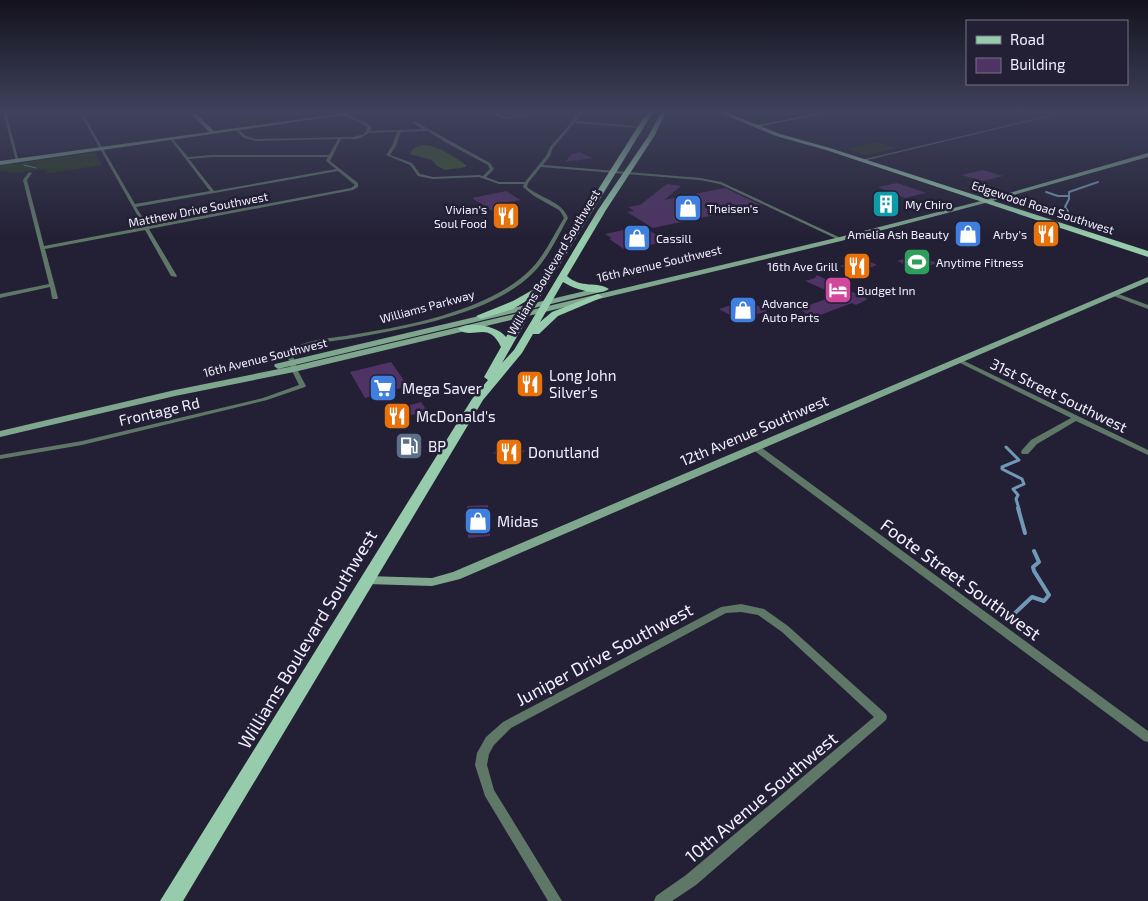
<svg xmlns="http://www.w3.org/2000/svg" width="1148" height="901" font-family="'Exo 2',sans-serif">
  <rect width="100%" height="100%" fill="#232035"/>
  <path fill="#293a1c" d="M877 142 897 148 866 155 847 149Z
    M95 152 102 165 45 174 48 171 44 169 17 173 0 171V166Z"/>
  <path fill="#3d5925" d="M422 145C438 145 453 156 466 165V167L445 170 437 166 432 160 410 154 414 148Z"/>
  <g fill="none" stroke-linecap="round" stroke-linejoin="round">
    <path stroke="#7099b8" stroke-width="1" d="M24 165 36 168"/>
    <path stroke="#7099b8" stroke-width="2" d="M1046 192 1058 196H1069
      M1067 217 1068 211 1065 207 1069 199V192L1098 182"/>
    <path stroke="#7099b8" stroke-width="3" d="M1006 447 1019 460 1002 467V469L1022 479 1024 484 1013 489 1018 495 1016 499 1019 509"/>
    <path stroke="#7099b8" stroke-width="4" d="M1018 508 1025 533
      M1026 633 1013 621 1014 614 1032 597 1044 601 1049 595 1034 571 1033 567 1039 562 1034 551"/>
  </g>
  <path fill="#4e3364" d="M579 152 592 158 565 162 572 154Z
    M983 170 1003 176 983 181 961 175Z
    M897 183 909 187 926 193 905 198 878 187Z
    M667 184 681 186 664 200 725 188 761 205 653 228 627 212 634 211 628 207 640 205Z
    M506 191 520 200 496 205 518 219 506 220 472 198Z
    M887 200 899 204 884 208 872 203Z
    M642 226 667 241 629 250 624 249 609 239 612 238 605 234Z
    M916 255 937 263 918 270 897 261Z
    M857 260 861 262 866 260 877 265 856 273 840 266Z
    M817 275 859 295 868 299 856 305 852 303 815 317 810 316 799 309 837 295 805 281 815 278Z
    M747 300 767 311 739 320 719 309Z
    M391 362 408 386 365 398 350 372Z
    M525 377 541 379V381H544L539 390 517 386 521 379 524 380Z
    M421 402 427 411 389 421 384 412Z
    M506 443 525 451 512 461 493 453Z
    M488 505 490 536 468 538 467 506Z"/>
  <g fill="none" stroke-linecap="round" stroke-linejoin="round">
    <path fill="#5e7767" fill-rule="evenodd" d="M3 112H6L19 162 16 161Z
      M490 112H494L505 117 541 112H548L505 119Z
      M581 112H584L576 121 643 127 641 128 574 123 553 148 550 156 543 165 700 178 721 182 843 239 839 240 720 184 700 180 541 167 528 183 527 187C540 198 562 201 568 218 558 236 548 258 533 273 493 313 413 327 359 337 337 342 312 340 293 355L297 369 306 386 305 387 267 400 82 445 0 459V455L82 441 263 398 299 385 291 369 287 354C303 338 330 339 351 335 407 326 486 311 528 272 544 257 553 236 564 218L562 214 559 210 534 196 523 187 524 184H499L479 177 433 179 418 176 410 165 386 155 392 146 397 132 369 133 362 137 357 139H341L330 161 358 183V187L353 190 149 229 177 276 176 277 171 276 145 230 45 249 58 298 57 299H53L52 298 50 287 0 298V294L49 284 23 180 29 172 32 173 27 180 44 246 144 227 81 115 84 116 135 204 210 191 171 140 172 138 188 157 212 155H329L338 139 256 141 244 138 235 130 238 129 246 136 256 139 353 137 364 134 368 128C361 121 351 120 343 115V113L366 123 372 128 370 131 423 129 413 123 414 121 490 163 494 169 486 177 499 182H525L546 156 550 147 571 123V121H572ZM428 131 445 142 488 165 490 169 483 176 479 175 433 177 420 174 412 163 390 155 396 146 401 132ZM212 157H328L326 161 336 169 214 191 189 159ZM338 171 355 185 351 188 148 226 136 207Z
      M1063 112H1068L863 161 861 160Z
      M1113 292 1148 305V309L1111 295 1110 294Z
      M958 358 1148 450V455L1076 421 1037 444 1028 454H1022L1021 452 1022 450 1031 440 1071 418 956 361 955 360Z
      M752 445H758L1148 731V742L1144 741 752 449 751 447Z
      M741 604 764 609 788 626 886 714 887 717 886 720 696 885 672 901H654L656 896 686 875 874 717 782 632 758 615 741 612 726 613 511 728 494 745 489 754 487 765 494 790 562 901H548L485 796 475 765 477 753 486 737 503 722 721 607Z"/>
    <path fill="#7ea78e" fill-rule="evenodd" d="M190 112H194L214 131 354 112H363L0 165V161L209 132Z
      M825 112H832L756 127 754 126Z
      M1148 153V157L989 202 841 241 294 372 175 396 0 437V431L175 390 294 366 840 237 985 200Z
      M1148 277V282L460 579 432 586 367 584 363 583 361 580 363 577 367 576 432 578 453 572Z
      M602 287H605V291L278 369 274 366 275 364Z"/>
    <path fill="#96ccab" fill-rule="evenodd" d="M647 112H653L535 305 502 363 514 350 598 210 649 135 661 112H666L655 135 606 210 567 276C581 289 598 281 609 289 598 297 574 289 563 282L540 322 552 312 595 295 598 294 603 297 558 316 539 334H533L522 353 483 400 183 901H160L472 399 488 380 484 377 501 347C488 319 473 341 458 329 469 320 498 326 506 337L528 300 513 309 484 318 481 319 476 316 513 301 536 288Z
      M718 112H725L780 134 830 148 1148 251V257L826 150 776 136Z"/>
  </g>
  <linearGradient id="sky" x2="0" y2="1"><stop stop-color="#13121d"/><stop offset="0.47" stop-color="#3f425c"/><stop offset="1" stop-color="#3f425c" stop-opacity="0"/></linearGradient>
  <rect width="1148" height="238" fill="url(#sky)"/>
  <defs>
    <g id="building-square" transform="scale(1.4375)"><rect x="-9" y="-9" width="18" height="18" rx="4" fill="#0f9aa8" stroke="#232035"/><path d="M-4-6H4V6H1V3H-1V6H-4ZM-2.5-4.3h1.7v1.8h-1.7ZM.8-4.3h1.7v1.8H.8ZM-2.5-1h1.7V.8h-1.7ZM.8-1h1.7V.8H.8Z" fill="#fff"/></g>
    <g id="shop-square" transform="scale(1.4375)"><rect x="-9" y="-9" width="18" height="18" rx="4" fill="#3f7fe0" stroke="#232035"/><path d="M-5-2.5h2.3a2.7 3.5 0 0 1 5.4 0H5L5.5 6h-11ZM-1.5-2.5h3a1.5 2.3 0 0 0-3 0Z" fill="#fff"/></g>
    <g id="restaurant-square" transform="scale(1.4375)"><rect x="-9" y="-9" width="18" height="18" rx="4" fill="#e8710a" stroke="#232035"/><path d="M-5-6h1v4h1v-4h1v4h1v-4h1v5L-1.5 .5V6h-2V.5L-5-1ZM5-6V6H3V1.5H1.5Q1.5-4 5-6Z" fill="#fff"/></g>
    <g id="stadium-square" transform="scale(1.4375)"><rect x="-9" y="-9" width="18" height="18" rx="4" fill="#2e9e5b" stroke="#232035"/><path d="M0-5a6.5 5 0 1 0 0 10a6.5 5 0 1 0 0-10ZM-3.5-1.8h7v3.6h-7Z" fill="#fff"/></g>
    <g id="hotel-square" transform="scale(1.4375)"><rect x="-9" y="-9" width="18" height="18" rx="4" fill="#d1479c" stroke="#232035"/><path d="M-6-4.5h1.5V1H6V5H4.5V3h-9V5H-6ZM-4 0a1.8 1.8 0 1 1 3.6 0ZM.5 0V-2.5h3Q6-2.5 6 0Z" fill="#fff"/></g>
    <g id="supermarket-square" transform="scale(1.4375)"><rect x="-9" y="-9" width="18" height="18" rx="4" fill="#3f7fe0" stroke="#232035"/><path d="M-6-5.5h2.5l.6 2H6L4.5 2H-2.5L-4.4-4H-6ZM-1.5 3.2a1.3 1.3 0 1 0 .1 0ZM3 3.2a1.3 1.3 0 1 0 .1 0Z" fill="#fff"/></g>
    <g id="fuel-square" transform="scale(1.4375)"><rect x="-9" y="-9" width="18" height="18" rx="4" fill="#5c6f8a" stroke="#232035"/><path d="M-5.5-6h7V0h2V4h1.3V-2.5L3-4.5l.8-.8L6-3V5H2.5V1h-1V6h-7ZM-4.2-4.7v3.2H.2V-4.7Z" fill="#fff"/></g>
  </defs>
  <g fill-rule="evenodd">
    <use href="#building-square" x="886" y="204"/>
    <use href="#shop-square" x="688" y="208"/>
    <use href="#restaurant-square" x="506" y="216"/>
    <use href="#shop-square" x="968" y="234"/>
    <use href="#restaurant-square" x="1046" y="234"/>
    <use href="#shop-square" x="637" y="238"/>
    <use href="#stadium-square" x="917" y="262"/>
    <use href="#restaurant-square" x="857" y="266"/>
    <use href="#hotel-square" x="838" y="290"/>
    <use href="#shop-square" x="743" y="310"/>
    <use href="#restaurant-square" x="530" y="384"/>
    <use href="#supermarket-square" x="383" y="388"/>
    <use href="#restaurant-square" x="397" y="416"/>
    <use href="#fuel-square" x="409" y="446"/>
    <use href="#restaurant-square" x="509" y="452"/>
    <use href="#shop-square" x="478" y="521"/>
  </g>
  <g text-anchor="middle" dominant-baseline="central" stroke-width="5" stroke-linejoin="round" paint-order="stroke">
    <g font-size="12" fill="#f2f0ff" stroke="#232035" text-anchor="start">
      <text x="905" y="204">My Chiro</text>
      <text x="707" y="208">Theisen's</text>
      <text x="487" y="209" text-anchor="end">Vivian's<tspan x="487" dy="14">Soul Food</tspan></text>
      <text x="949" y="234" text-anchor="end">Amelia Ash Beauty</text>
      <text x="1027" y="234" text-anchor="end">Arby's</text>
      <text x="656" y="238">Cassill</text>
      <text x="936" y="262">Anytime Fitness</text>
      <text x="838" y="266" text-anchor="end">16th Ave Grill</text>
      <text x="857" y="290">Budget Inn</text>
      <text x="762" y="303">Advance<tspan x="762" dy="14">Auto Parts</tspan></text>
    </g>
    <g font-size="12" fill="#f2f0ff" stroke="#232035">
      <text transform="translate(1043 207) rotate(18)">Edgewood Road Southwest</text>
      <text transform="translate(198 209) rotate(-11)">Matthew Drive Southwest</text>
      <text transform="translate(553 262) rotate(-59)">Williams Boulevard Southwest</text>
      <text transform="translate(659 263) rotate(-13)">16th Avenue Southwest</text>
      <text transform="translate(427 306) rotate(-15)">Williams Parkway</text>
      <text transform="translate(265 357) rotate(-14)">16th Avenue Southwest</text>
    </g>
    <g font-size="15" fill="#f2f0ff" stroke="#232035" text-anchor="start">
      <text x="549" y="375">Long John<tspan x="549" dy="17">Silver's</tspan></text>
      <text x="402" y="388">Mega Saver</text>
      <text x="416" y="416">McDonald's</text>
      <text x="428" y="446">BP</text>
      <text x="528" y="452">Donutland</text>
      <text x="497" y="521">Midas</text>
    </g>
    <g font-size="15" fill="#f2f0ff" stroke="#232035">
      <text transform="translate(1059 395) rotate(26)">31st Street Southwest</text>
      <text transform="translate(159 411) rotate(-13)">Frontage Rd</text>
      <text transform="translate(754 430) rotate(-23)">12th Avenue Southwest</text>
    </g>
    <g font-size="18" fill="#f2f0ff" stroke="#232035">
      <text transform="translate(961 579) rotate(36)">Foote Street Southwest</text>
      <text transform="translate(307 639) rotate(-59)">Williams Boulevard Southwest</text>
      <text transform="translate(604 654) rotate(-28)">Juniper Drive Southwest</text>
      <text transform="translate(761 797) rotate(-40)">10th Avenue Southwest</text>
    </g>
  </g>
  <rect x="966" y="20" width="162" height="65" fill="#232035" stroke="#767386"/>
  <rect x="976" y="36" width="25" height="8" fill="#96ccab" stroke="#767386"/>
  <text x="1010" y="45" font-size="15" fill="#f2f0ff">Road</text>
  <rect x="976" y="58" width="25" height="15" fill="#4e3364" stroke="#767386"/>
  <text x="1010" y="70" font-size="15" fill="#f2f0ff">Building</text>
</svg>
